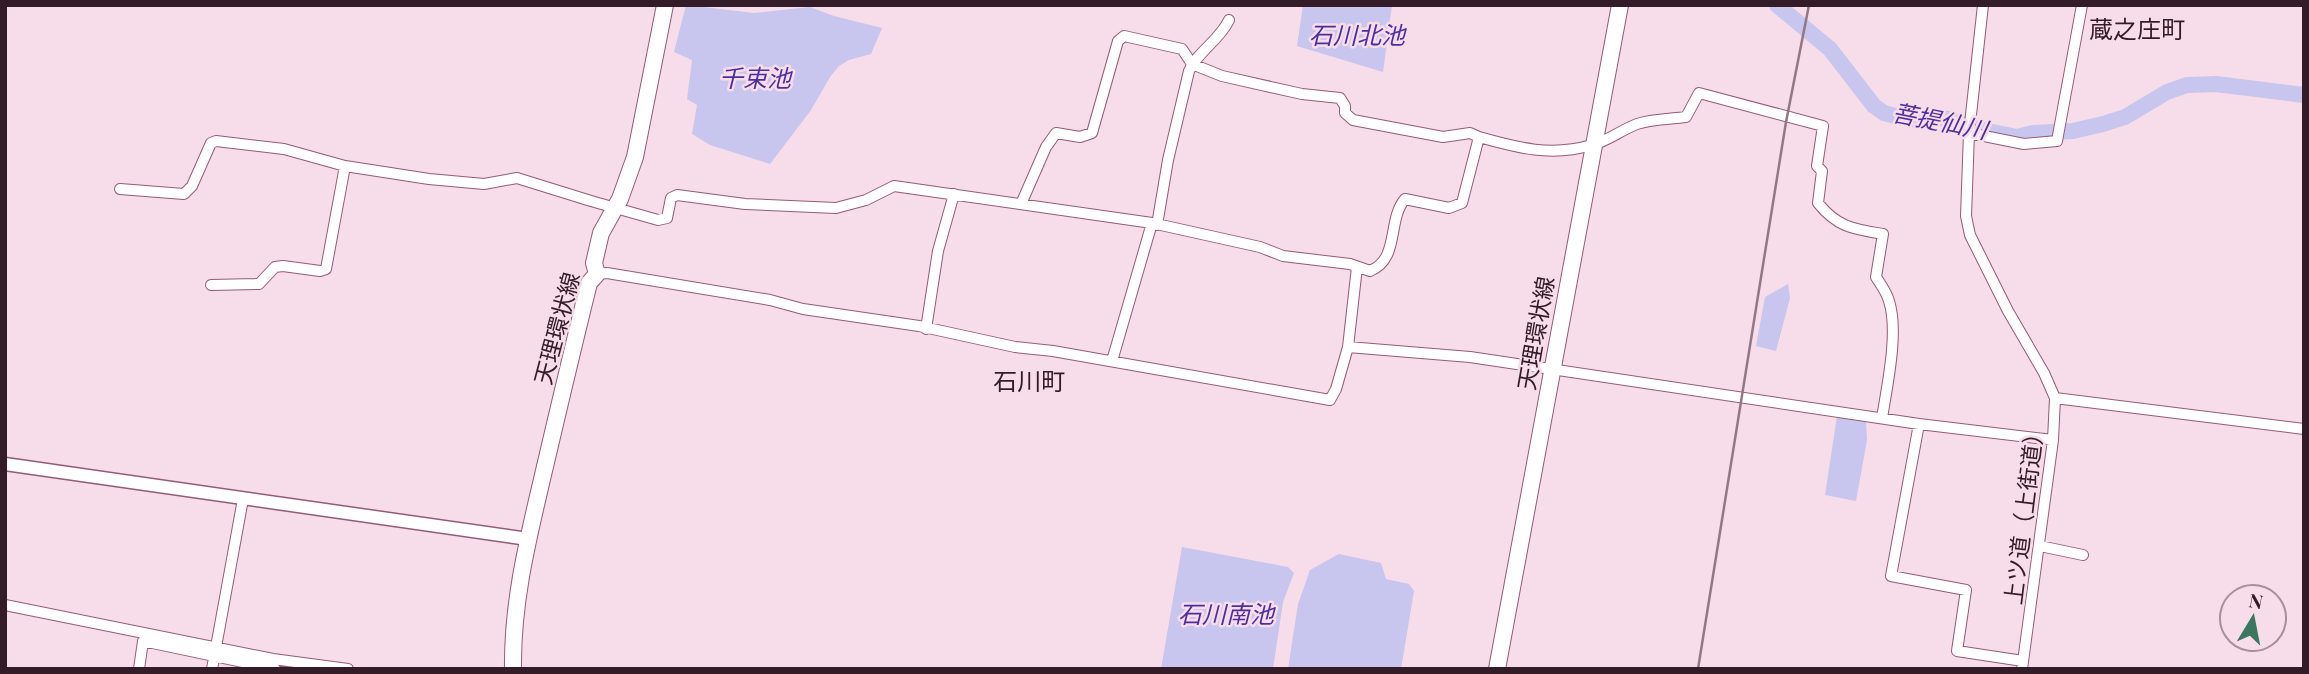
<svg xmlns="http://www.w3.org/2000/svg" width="2309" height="674" font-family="'Playfair Display','Noto Sans JP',serif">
  <rect width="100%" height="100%" fill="#f7dce9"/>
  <path fill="#c8c5ef" d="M686 5 754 13 810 7 834 16 882 28 871 54 849 60 839 66 830 77 811 110 770 164 710 145 692 134 697 105 687 99 692 60 674 52Z
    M1303 5H1392L1383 72 1297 46Z
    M1788 284 1790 298 1776 351 1756 346 1765 297Z
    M1837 416 1866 421 1867 440 1856 501 1825 495Z
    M1182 547 1288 567 1294 573 1283 602 1273 669H1161Z
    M1339 554 1381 563 1386 579 1409 584 1414 591 1401 669H1288L1298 604 1310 570Z"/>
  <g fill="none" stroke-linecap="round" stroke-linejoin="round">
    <path stroke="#c8c5ef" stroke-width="16" d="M1777 5 1830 49 1874 106 1884 113 1899 117 1919 120 1944 118 1983 130 2017 137 2033 133 2073 131 2103 124 2125 117 2167 92 2187 85 2216 84 2304 95"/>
    <g stroke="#935b78" stroke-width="12">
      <path id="minor" d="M1983 5 1969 133 1966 216 1970 235 2008 311 2044 373 2055 398 2053 440 2022 669
        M1969 133 2024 144 2057 141 2082 5
        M120 189 184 194 192 186 211 143 216 141 284 149 345 166 429 179 484 184 517 178 591 201 658 220 667 218 671 198 677 195 745 204 836 208 866 200 894 186 1152 223 1260 247 1283 256 1350 264 1370 271C1400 259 1387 220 1405 199L1449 208 1462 203 1479 137C1518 148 1551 157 1592 145 1608 141 1621 130 1637 124 1651 119 1670 119 1686 117L1699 93 1823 126 1817 166 1822 171 1818 203C1837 227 1853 229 1883 234L1876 277C1881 285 1887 293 1889 301 1899 332 1887 386 1882 418
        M1021 204 1046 147 1056 133 1080 137 1092 133 1118 41 1124 36 1182 49 1192 64 1222 76 1302 94 1340 98 1345 106V113L1353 120 1443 137 1470 133 1479 137
        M1157 225 1168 160 1189 71C1198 51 1219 41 1229 20
        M597 274 607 273 770 300 803 309 919 326 1015 347 1053 351 1330 400 1336 389 1348 347 1470 357 1919 424 2053 440
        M211 285 259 284 275 267 283 266 320 271 326 269 345 166
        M926 329 938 251 954 194
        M1348 347 1357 267
        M1112 361 1152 223
        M2055 398 2304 429
        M1919 424 1891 576 1966 590 1957 651 2023 661
        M2040 546 2083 555
        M5 605 273 659 348 669
        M139 669 143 641 275 669
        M212 669 243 499"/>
    </g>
    <g stroke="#935b78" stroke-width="15">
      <path id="tertiary" d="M5 464 528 539"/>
    </g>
    <g stroke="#935b78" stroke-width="18">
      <path id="primary" d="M513 669C512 602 528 539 543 475 558 411 573 347 589 283L597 274 594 263 601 233 620 199 635 157 665 5
        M1497 669 1620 5"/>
    </g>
    <use href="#minor" stroke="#fff" stroke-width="10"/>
    <use href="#tertiary" stroke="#fff" stroke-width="12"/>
    <use href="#primary" stroke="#fff" stroke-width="16"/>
    <path stroke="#927885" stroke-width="2.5" d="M1698 669 1786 122 1809 5"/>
  </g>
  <g text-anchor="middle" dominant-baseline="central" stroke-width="5" stroke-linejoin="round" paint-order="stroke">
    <g font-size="23" fill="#331b28" stroke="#f7dce9">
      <text transform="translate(556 328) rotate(-75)">天理環状線</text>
      <text transform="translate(1535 333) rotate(-80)">天理環状線</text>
      <text transform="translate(2023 513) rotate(-83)">上ツ道（上街道）</text>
    </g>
    <g font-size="24" fill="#331b28" stroke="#f7dce9">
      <text x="2137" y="28">蔵之庄町</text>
      <text x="1029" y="380">石川町</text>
    </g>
    <g font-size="24" font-style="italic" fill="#4b2ea1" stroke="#f7dce9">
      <text x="1357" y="34">石川北池</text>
      <text x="755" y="77">千束池</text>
      <text transform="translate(1940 120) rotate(11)">菩提仙川</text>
      <text x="1226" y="613">石川南池</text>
    </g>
  </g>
  <rect width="2309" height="674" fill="none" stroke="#331b28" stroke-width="14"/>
  <g transform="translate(2253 618) rotate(10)"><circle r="33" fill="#f7dce9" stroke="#a98f9c" stroke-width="2"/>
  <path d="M0-5L12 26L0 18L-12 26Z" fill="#3a7660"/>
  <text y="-10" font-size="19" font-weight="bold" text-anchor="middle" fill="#331b28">N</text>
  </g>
</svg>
